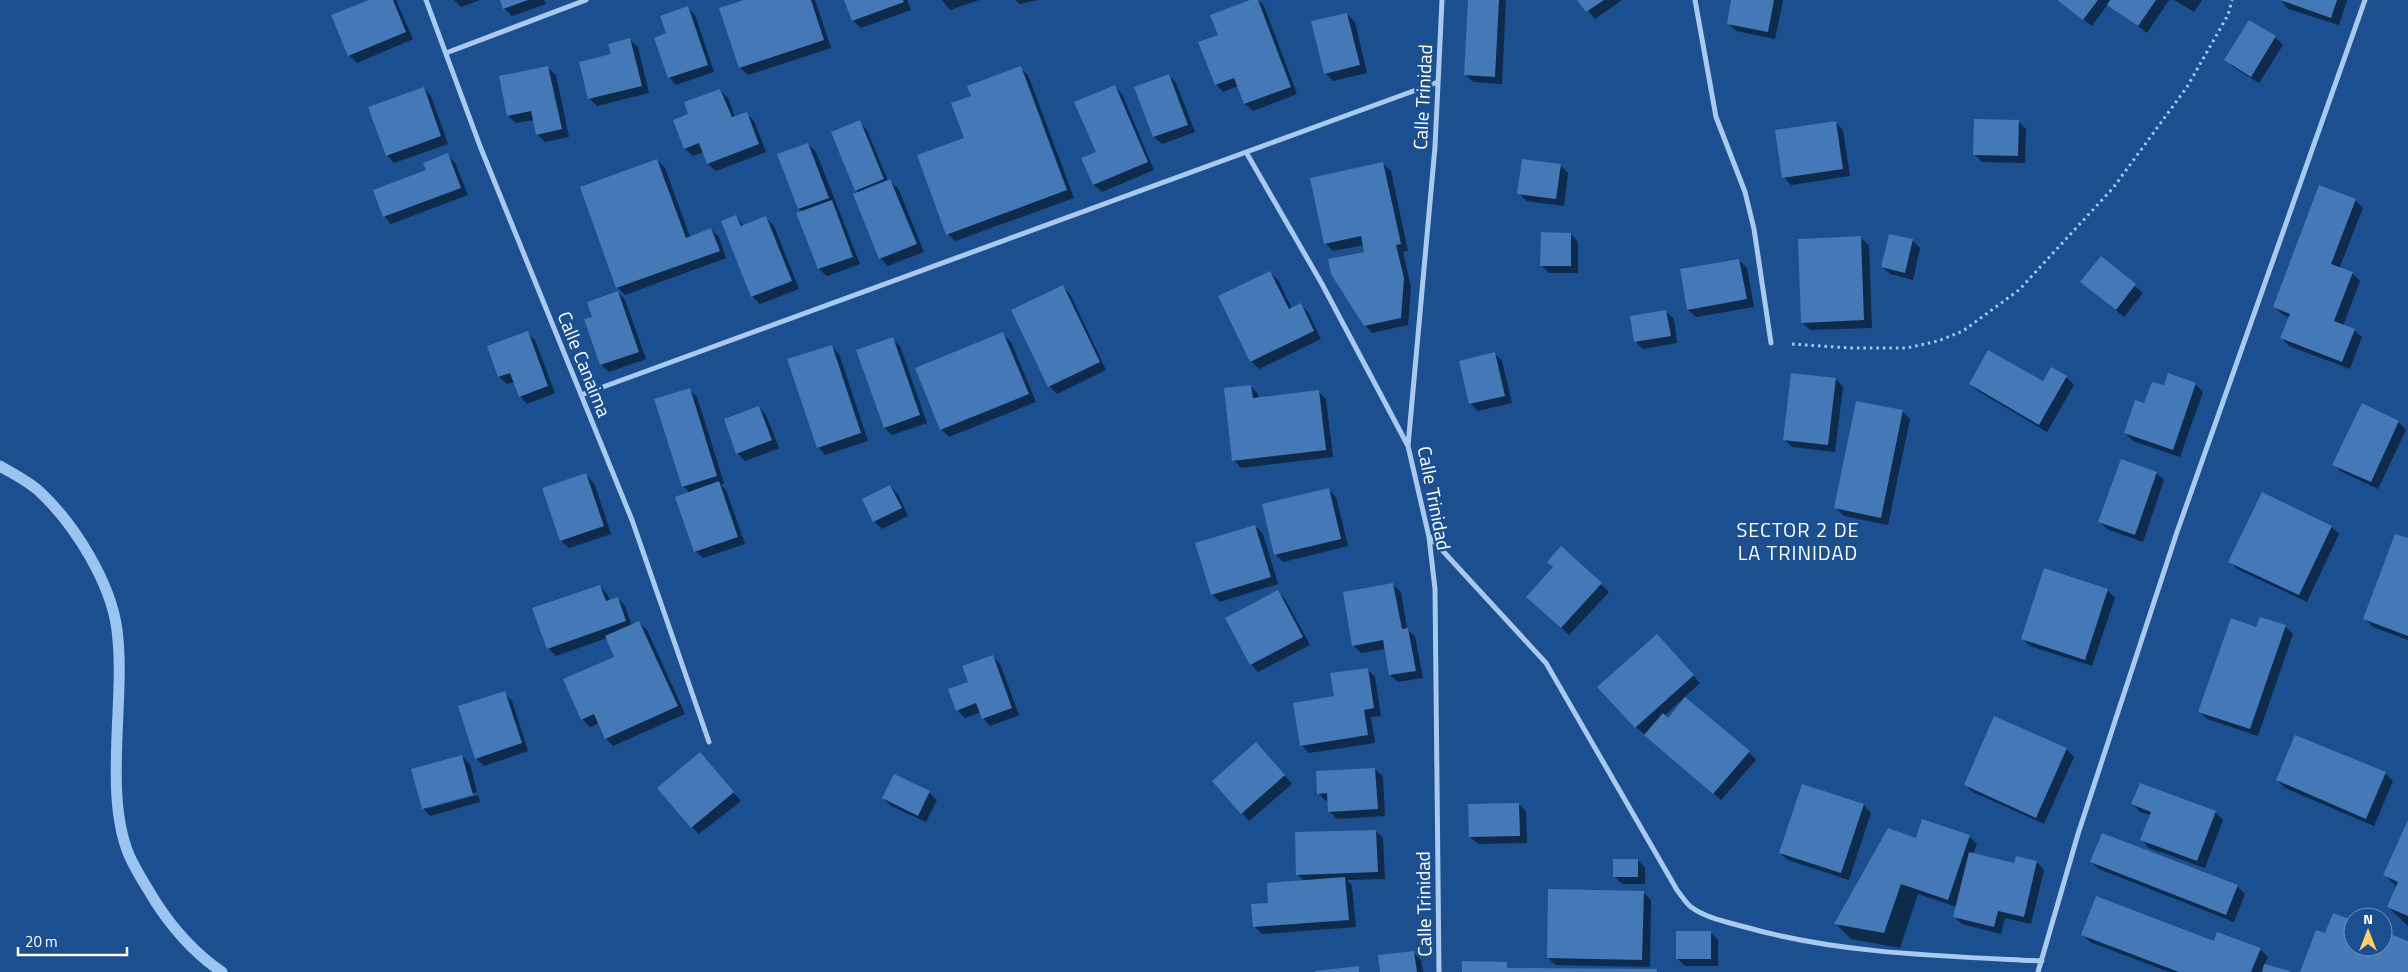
<svg xmlns="http://www.w3.org/2000/svg" width="2408" height="972" font-family="'Titillium Web',sans-serif">
  <rect width="100%" height="100%" fill="#1b4f8f"/>
  <path fill="#0007" d="M373 0H396L413 39 357 63 349 55Z
    M454 0H480L461 7Z
    M501 0H544L546 4 512 16 504 8Z
    M747 0H815L831 48 748 75 740 68Z
    M845 0H907L911 10 861 28 853 21Z
    M942 0H979L950 10Z
    M1015 0H1038L1020 4Z
    M1254 0H1258L1264 6 1297 94 1253 111 1245 104 1238 86 1223 92 1216 84 1219 36Z
    M1469 0H1506L1502 84 1473 82 1465 74Z
    M1579 0H1622L1595 19Z
    M1733 0H1783L1775 39 1736 31 1728 23Z
    M2057 0H2169L2147 33 2108 4 2092 26Z
    M2174 0H2202L2194 12Z
    M2281 0H2347L2339 25 2288 9Z
    M688 8 695 15 714 72 676 85 669 77Z
    M1347 14 1355 22 1367 73 1333 81 1325 73Z
    M2250 21 2275 37 2283 45 2259 83 2233 67 2226 60Z
    M630 40 638 47 649 93 597 106 589 98 612 55Z
    M548 68 556 75 569 137 545 142 537 134 534 120 516 123 508 116Z
    M1020 68 1028 75 1074 198 955 241 948 234 973 97Z
    M1169 75 1176 83 1195 132 1162 144 1154 137Z
    M1114 86 1122 94 1154 170 1102 192 1094 185 1083 158 1098 152Z
    M424 88 431 96 448 144 394 163 387 155Z
    M720 90 728 98 735 117 746 113 754 121 766 152 716 171 708 164 704 152 693 156 685 149 675 121 689 115Z
    M2018 121 2026 129 2025 163 1982 162 1975 155Z
    M859 122 867 130 888 181 898 188 924 252 888 266 880 258 855 194 859 193 856 190Z
    M1835 122 1843 130 1850 176 1791 185 1784 177Z
    M808 144 816 152 860 264 827 276 819 269 803 212 799 209Z
    M448 155 455 163 468 195 391 224 384 216 428 170Z
    M657 160 665 168 690 237 711 229 719 237 726 258 625 295 617 287Z
    M1383 164 1391 171 1408 251 1403 252 1411 287 1408 325 1372 333 1365 325 1364 245 1333 251 1325 243Z
    M1560 165 1568 173 1564 206 1526 201 1519 193Z
    M2355 200 2363 208 2339 269 2352 273 2360 281 2343 326 2354 330 2362 337 2350 369 2289 346 2282 338 2290 318 2282 314 2274 307Z
    M736 216 744 226 766 218 774 226 799 289 760 304 752 296Z
    M1571 234 1578 242V273H1549L1541 265Z
    M1861 238 1869 245 1872 328 1810 330 1802 322Z
    M1912 240 1920 248 1913 280 1890 274 1882 267Z
    M2102 258 2143 293 2124 317 2090 289Z
    M1739 260 1747 268 1754 307 1696 317 1688 310Z
    M1270 273 1278 280 1292 309 1300 304 1308 312 1321 339 1259 369 1251 361Z
    M1062 286 1070 294 1106 370 1057 394 1049 386Z
    M618 292 625 300 646 359 609 372 601 365 585 320 593 318Z
    M1666 312 1674 319 1677 343 1643 349 1635 341Z
    M527 333 535 340 555 393 527 404 520 396 515 382 507 384 499 377 488 346Z
    M1003 334 1011 342 1036 402 949 437 942 430 916 369Z
    M892 339 900 346 927 423 892 435 885 428 858 351Z
    M832 346 839 354 868 441 825 455 818 447Z
    M1495 354 1502 361 1512 403 1478 411 1470 403Z
    M2052 369 2066 377 2074 385 2047 432 1978 391 1970 384 2044 383Z
    M1836 379 1843 387 1835 452 1792 447 1784 439Z
    M2195 384 2203 392 2180 457 2133 441 2125 433 2145 405 2164 387Z
    M1251 386 1258 394 1259 398 1318 391 1326 399 1333 457 1241 468 1234 460Z
    M689 390 697 397 724 483 721 485 726 490 745 544 703 558 695 551 690 493 683 486Z
    M2362 405 2399 422 2406 430 2378 489 2342 472 2334 465Z
    M759 407 766 415 779 448 745 461 737 453Z
    M1902 411 1910 419 1888 525 1844 516 1836 508Z
    M2156 473 2164 480 2143 542 2107 529 2100 522Z
    M586 475 594 483 611 534 569 548 561 541Z
    M890 486 898 494 908 516 882 529 874 521 864 500Z
    M1328 489 1336 497 1348 546 1283 562 1275 554Z
    M1255 526 1263 534 1278 584 1220 602 1212 594Z
    M2332 527 2339 534 2307 602 2237 569 2230 561Z
    M2408 540V640L2373 627 2365 619Z
    M1561 548 1609 592 1569 635 1535 604 1554 567Z
    M1393 585 1401 592 1407 629 1415 637 1423 678 1398 682 1390 675 1386 649 1361 653 1353 645Z
    M600 586 607 594 610 601 618 598 625 606 632 626 639 623 647 630 685 714 613 746 606 738 599 723 590 727 582 719 616 658 607 638 556 656 548 648Z
    M2107 590 2115 598 2092 666 2030 646 2022 638Z
    M1278 592 1285 599 1310 645 1258 672 1251 664Z
    M2285 626 2293 634 2258 736 2207 719 2200 712 2257 628Z
    M1664 643 1700 683 1664 716 1668 720 1749 752 1756 760 1721 800 1636 727Z
    M992 656 1000 664 1019 715 990 726 983 718 981 712 965 718 957 710 970 683Z
    M1367 669 1375 677 1381 716 1371 717 1375 743 1309 753 1301 745 1335 697Z
    M504 693 512 701 528 751 484 766 476 758Z
    M2296 736 2386 774 2393 781 2374 826 2285 788 2277 780Z
    M2066 749 2074 757 2044 824 1973 792 1965 785Z
    M1264 752 1292 784 1249 821 1242 813Z
    M700 754 741 801 699 834 692 827Z
    M462 756 470 764 477 792 426 806V809L478 795 480 802 430 816 423 808Z
    M1375 769 1383 777 1385 816 1337 819 1329 811V800L1326 801 1318 793Z
    M1802 785 1864 805 1871 813 1849 880 1788 860 1780 853Z
    M929 792 937 800 926 822 891 806 883 798Z
    M1519 804 1526 811 1527 843 1478 844 1470 837Z
    M2133 804 2215 812 2223 820 2205 868 2149 848 2142 840 2151 815 2140 812Z
    M2408 823V926L2388 907 2397 887 2385 875Z
    M1376 831 1383 838 1385 879 1347 880 1352 886 1356 927 1262 934 1254 926 1269 905 1304 881 1297 874Z
    M1969 836 1977 844 1973 854 2015 864 2017 857 2037 862 2044 870 2031 924 2005 918 2001 934 1962 924 1954 917 1957 907 1918 894 1900 948 1851 939 1836 924 1915 839Z
    M1638 860 1645 868V884H1622L1614 876Z
    M2091 862 2237 886 2245 894 2234 922 2099 869Z
    M1643 892 1651 900 1650 967 1556 965 1548 958Z
    M1710 932 1718 940V966H1685L1677 958Z
    M2082 934 2215 942 2260 949 2268 957 2264 965 2287 972H2169L2090 942Z
    M1413 952 1421 960 1423 972H1381Z"/>
  <g fill="none" stroke-linecap="round" stroke-linejoin="round">
    <path stroke="#9cc4f0" stroke-width="11" d="M0 466C13 474 30 482 41 493 75 525 111 583 117 630 126 698 103 793 129 855 136 871 146 886 155 901 173 929 194 953 222 972"/>
  </g>
  <path fill="#4478b7" d="M369 0H393L406 32 348 56 331 15Z
    M500 0H528L503 9Z
    M744 0H811L824 40 739 68 719 8Z
    M844 0H903L904 2 852 21Z
    M1250 0H1258L1291 87 1244 104 1234 78 1215 85 1198 42 1218 35 1210 15Z
    M1468 0H1499L1495 77 1464 75Z
    M1577 0H1604L1586 12Z
    M1731 0H1774L1768 32 1727 24Z
    M2057 0H2098L2083 20Z
    M2110 0H2156L2138 26 2107 5Z
    M2280 0H2337L2331 18Z
    M688 6 708 65 668 78 654 38 666 33 660 16Z
    M1347 13 1360 65 1324 74 1311 21Z
    M2249 20 2276 36 2251 77 2224 60Z
    M630 38 642 86 588 99 579 62 611 54 608 44Z
    M548 66 562 129 536 135 531 111 507 116 499 76Z
    M1021 66 1067 190 946 235 917 155 964 138 951 103 971 96 967 86Z
    M1169 74 1188 125 1153 137 1134 87Z
    M1115 85 1148 162 1093 185 1081 158 1096 152 1074 102Z
    M424 87 441 136 386 156 368 107Z
    M720 89 732 117 747 112 759 144 707 164 699 143 684 149 673 120 688 114 684 102Z
    M1974 119 2019 120 2018 156 1973 155Z
    M860 120 884 179 855 191 831 132Z
    M1836 121 1843 169 1782 178 1775 130Z
    M808 143 829 198 798 209 777 154Z
    M448 153 461 188 383 217 373 190 426 170 423 163Z
    M657 159 686 238 711 228 720 251 616 288 580 187Z
    M1522 159 1561 164 1556 199 1517 194Z
    M1383 162 1401 244 1396 245 1404 278 1401 318 1364 326 1331 274 1328 259 1364 252 1361 236 1324 244 1310 178Z
    M890 179 917 244 879 259 853 194Z
    M2319 185 2356 199 2331 264 2353 272 2334 321 2355 329 2342 362 2280 338 2290 314 2273 307Z
    M832 200 853 257 818 269 796 213Z
    M736 215 741 226 766 216 792 281 751 297 721 221Z
    M1541 232 1571 233V266H1540Z
    M1889 234 1913 239 1905 273 1881 267Z
    M1861 236 1864 320 1801 323 1798 239Z
    M2101 256 2136 284 2116 310 2080 282Z
    M1739 259 1747 299 1687 310 1680 269Z
    M1270 271 1289 309 1301 303 1314 331 1250 362 1218 296Z
    M1063 285 1100 362 1048 387 1011 310Z
    M618 291 639 352 600 365 584 319 592 317 587 302Z
    M1666 310 1671 336 1634 342 1630 316Z
    M528 331 548 386 519 397 510 373 498 377 487 346Z
    M1003 332 1029 394 940 430 915 368Z
    M893 337 920 415 884 428 856 350Z
    M832 345 861 433 817 448 787 359Z
    M1988 350 2043 381 2051 367 2067 376 2039 425 1969 384Z
    M1495 352 1505 396 1469 404 1459 361Z
    M1791 373 1836 378 1828 445 1783 440Z
    M2168 373 2196 383 2173 450 2124 433 2135 400 2144 403 2152 382 2164 385Z
    M1251 385 1253 398 1319 390 1326 450 1232 461 1224 388Z
    M690 388 717 476 682 487 654 399Z
    M1856 401 1903 410 1881 518 1834 508Z
    M2362 403 2399 421 2371 482 2332 465Z
    M759 406 772 440 736 454 724 419Z
    M2121 459 2157 472 2135 535 2098 522Z
    M586 473 604 526 560 541 542 488Z
    M719 481 738 537 694 552 675 497Z
    M890 485 902 508 873 522 862 499Z
    M1329 488 1341 539 1274 555 1262 504Z
    M2262 492 2332 526 2299 595 2228 562Z
    M1255 525 1271 577 1211 595 1195 543Z
    M2395 534 2408 538V636L2363 619Z
    M1561 546 1602 583 1561 628 1526 597 1553 567 1547 562Z
    M2044 568 2108 589 2085 660 2021 639Z
    M1393 583 1402 629 1408 628 1416 671 1389 675 1383 640 1352 646 1343 592Z
    M600 585 606 601 618 597 626 621 547 649 532 608Z
    M1278 590 1303 637 1250 665 1225 618Z
    M2260 617 2286 625 2250 729 2198 712 2231 618 2256 627Z
    M639 621 678 706 605 739 594 714 581 720 563 679 614 657 605 636Z
    M1657 634 1694 675 1635 728 1597 687Z
    M993 655 1012 708 982 719 976 703 956 711 948 689 968 682 962 666Z
    M1368 668 1374 708 1364 710 1368 735 1300 746 1293 703 1334 696 1330 673Z
    M505 691 522 743 475 759 458 706Z
    M1685 697 1750 751 1713 794 1644 735 1663 713 1668 718Z
    M1994 716 2067 748 2036 818 1964 785Z
    M2295 735 2386 772 2366 819 2276 780Z
    M1256 742 1285 775 1241 814 1212 781Z
    M700 752 734 792 691 828 657 788Z
    M462 755 473 795 422 809 411 769Z
    M1375 768 1378 809 1328 812 1327 793 1317 794 1316 771Z
    M894 774 930 791 918 816 882 798Z
    M2140 783 2216 811 2197 861 2140 840 2151 812 2131 804Z
    M1802 784 1864 804 1841 873 1779 853Z
    M1519 803 1520 836 1469 837 1468 804Z
    M1922 819 1970 835 1948 900 1901 884 1884 933 1834 924 1888 828 1916 838Z
    M2408 820V916L2387 907 2398 882 2383 875Z
    M1376 830 1378 872 1296 875 1295 832Z
    M2102 833 2238 885 2226 915 2090 862Z
    M1969 852 2014 863 2016 856 2037 861 2024 917 1998 911 1994 927 1953 917Z
    M1613 859H1638V877H1613Z
    M1345 877 1349 920 1253 927 1251 904 1268 903 1267 883Z
    M1548 889 1644 891 1642 960 1547 958Z
    M2096 896 2214 941 2217 932 2261 948 2251 972H2179L2081 935Z
    M2333 913 2353 920V947H2383V931L2408 941V972H2300L2316 930 2325 933Z
    M1676 931H1711V959H1676Z
    M1414 951 1417 972H1380L1378 955Z
    M1462 961 1507 962V968L1657 969V972H1462Z
    M2264 964 2290 971V972H2262Z
    M1359 966V972H1315V971Z"/>
  <g fill="none" stroke-linecap="round" stroke-linejoin="round">
    <path stroke="#a9c9ee" stroke-width="3" stroke-dasharray="2.5 4" stroke-linecap="butt" d="M1792 344 1850 348H1907L1938 341 1963 331 2019 290 2113 188 2187 87 2228 15 2232 0"/>
    <path stroke="#a9c9ee" stroke-width="5" d="M426 0 480 146 632 520 709 742
      M1695 0 1716 117 1745 192 1754 229 1771 343
      M446 53 586 0
      M1246 152 1322 284 1408 446
      M581 395 1438 82
      M1430 537 1546 663 1677 890C1681 895 1686 903 1691 907 1706 918 1727 922 1745 927 1840 954 1943 956 2042 961
      M1439 972 1435 589 1429 537 1408 446 1435 147 1442 0
      M2038 972 2078 834 2177 532 2365 0"/>
  </g>
  <g text-anchor="middle" dominant-baseline="central" stroke-width="5" stroke-linejoin="round" paint-order="stroke">
    <g font-size="19" fill="#fff" stroke="#1b4f8f">
      <text transform="translate(1422 97) rotate(-87)">Calle Trinidad</text>
      <text transform="translate(585 364) rotate(68)">Calle Canaima</text>
      <text transform="translate(1435 498) rotate(79)">Calle Trinidad</text>
      <text transform="translate(1423 904) rotate(-91)">Calle Trinidad</text>
    </g>
    <g font-size="20" letter-spacing="1" fill="#fff" stroke="#1b4f8f">
      <text x="1798" y="529">SECTOR 2 DE<tspan x="1798" dy="23">LA TRINIDAD</tspan></text>
    </g>
  </g>
  <g transform="translate(2368 932)"><circle r="24" fill="#1b4f8f" stroke="#7695bc"/>
  <path d="M0-4L9 19L0 12L-9 19Z" fill="#ffd166"/>
  <text y="-8" font-size="14" font-weight="bold" text-anchor="middle" fill="#ffffff">N</text>
  </g>
  <path d="M18 947v8h109v-8" fill="none" stroke="#ffffff" stroke-width="2.5"/>
  <text x="25" y="947" font-size="15" fill="#ffffff" stroke="#1b4f8f" stroke-width="4" paint-order="stroke">20 m</text>
</svg>
